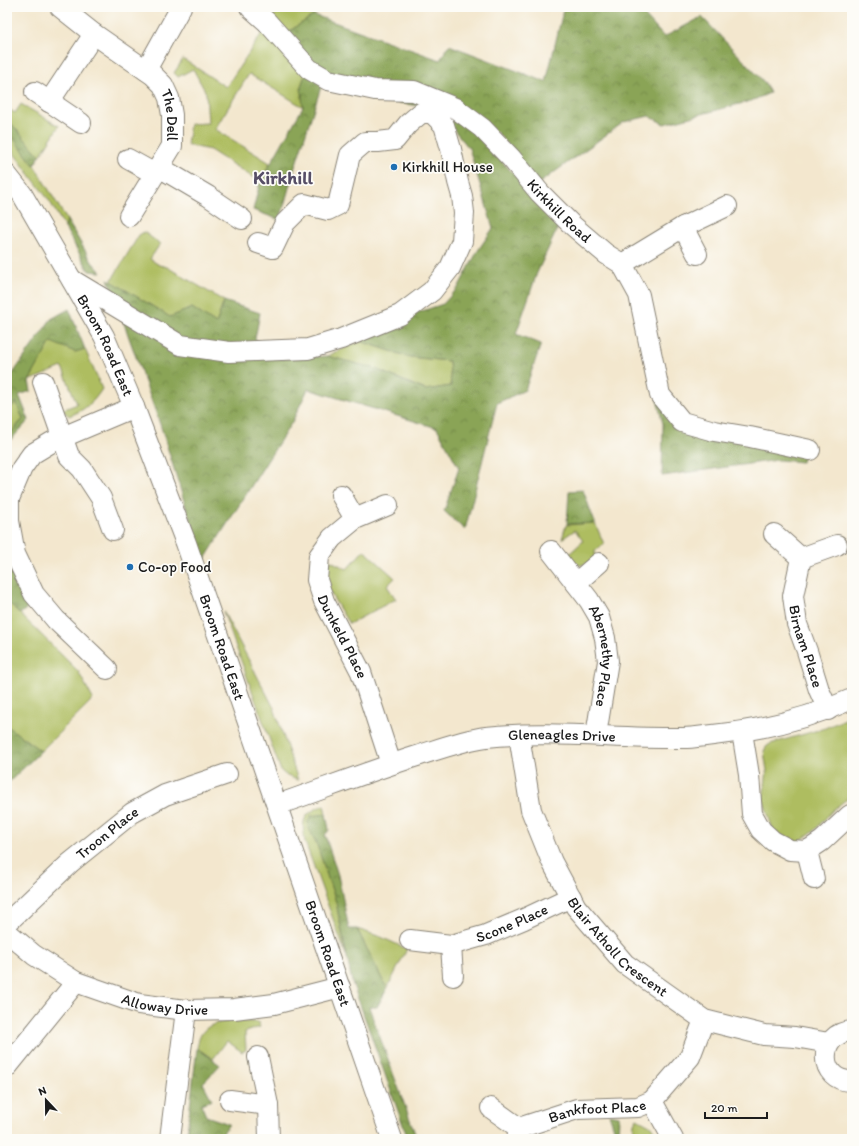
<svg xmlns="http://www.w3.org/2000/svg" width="859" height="1146" font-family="Itim,sans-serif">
  <defs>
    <pattern id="forest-crowns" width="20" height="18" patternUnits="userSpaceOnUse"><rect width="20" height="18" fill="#8aa456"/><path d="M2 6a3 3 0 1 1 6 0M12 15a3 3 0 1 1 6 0" fill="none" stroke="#708546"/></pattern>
  </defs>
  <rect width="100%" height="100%" fill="#fdfcf7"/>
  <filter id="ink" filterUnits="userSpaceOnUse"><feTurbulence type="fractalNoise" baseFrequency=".025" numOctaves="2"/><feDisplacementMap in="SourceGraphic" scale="8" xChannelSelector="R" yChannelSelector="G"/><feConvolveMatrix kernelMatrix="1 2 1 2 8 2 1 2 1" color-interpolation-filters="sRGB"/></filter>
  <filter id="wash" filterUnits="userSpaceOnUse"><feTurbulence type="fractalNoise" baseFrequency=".012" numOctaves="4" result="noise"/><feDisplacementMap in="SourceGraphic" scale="16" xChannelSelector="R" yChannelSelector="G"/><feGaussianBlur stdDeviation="0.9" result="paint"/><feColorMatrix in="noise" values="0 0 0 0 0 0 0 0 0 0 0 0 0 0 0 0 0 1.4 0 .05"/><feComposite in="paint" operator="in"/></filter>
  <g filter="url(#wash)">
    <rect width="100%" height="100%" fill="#f3e7ce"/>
    <path fill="#aebd60" stroke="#656c3e" d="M259 7H320L314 15 285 34Z
      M266 27 307 70 301 86 303 107 249 74 215 129 270 163 260 182 210 150 187 145 190 124 208 123 206 93 193 69 178 77 174 73 183 59 226 87Z
      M21 104 59 126 40 156 7 119V108L15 113Z
      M7 130 34 165 67 220 65 228 50 202 7 144Z
      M144 232 160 244 150 259 159 265 167 267 224 301 216 324 192 308 170 317 111 281 139 235Z
      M51 341 75 352 85 349 102 389C93 403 85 410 69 416L62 410 77 404 62 367 29 381Z
      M360 341 409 357 449 361 451 386 426 390 373 368 327 356Z
      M16 401 23 419 7 437V412Z
      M595 523 604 544 595 551V559C581 567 578 568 565 558L583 541 575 530 562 539 566 525Z
      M364 550 395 578 387 586 396 599 349 624 329 591 325 572 327 559 347 569Z
      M7 601 78 671 93 699 41 751 7 726Z
      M223 611 274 708 298 780 287 776 281 771Z
      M852 716V795L834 809 816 829 800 841 787 840 773 830 763 799 767 771 764 751 766 747 770 744 825 728Z
      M324 805 326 814 311 816 309 829 316 842 336 902 346 955 305 842C301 820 303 814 324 805Z
      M357 929 381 937 407 949 387 989Z
      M258 1022 260 1027 245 1032 246 1050 242 1052 227 1041 213 1059 197 1048C198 1043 199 1037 202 1033 213 1017 242 1022 258 1022Z
      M637 1118 650 1125 660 1139H637V1136L633 1137 634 1123Z
      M187 1132 211 1139H187Z"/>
    <path fill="url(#forest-crowns)" stroke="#536039" d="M564 7H637L664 37 702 17 765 83 770 93 751 101 664 124 649 116 624 122 538 184 497 132 367 82 322 70 285 34 314 15 440 60 449 45 546 82Z
      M307 70 408 98 464 121 560 223 537 273 516 334 541 344 525 390 497 403 465 530 444 511 459 468 437 428 308 389 292 422 203 562 161 427 108 279 170 317 192 308 216 324 224 301 260 313 255 339 281 359 327 356 373 368 425 390 451 386 449 361 409 357 360 341 413 314 443 304 458 288 477 252 493 228 469 148 449 124 425 107 389 101 322 84 294 170 280 220 253 210 260 182 303 107 301 86Z
      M7 119 40 156 34 165 7 130Z
      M67 220 92 262 101 272 89 271 65 228Z
      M69 309 85 349 75 352 51 342 29 381 31 391 19 395 29 420 7 444V437L23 419 16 402 7 412V382L51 319Z
      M657 400 678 427 805 452 802 462 778 460 662 476 663 424Z
      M583 490 595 523 567 524 569 491Z
      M7 566 30 606 20 614 7 601Z
      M7 726 41 751 7 784Z
      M326 814 329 830 325 835 338 875 349 929H357L387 989 377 1007H369L417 1139H408L352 982 336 902 316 842 309 829 308 822 311 816Z
      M197 1048 220 1065 203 1083 212 1100 201 1104 206 1116 229 1124 219 1139H211L187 1132Z
      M609 1114 619 1116 618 1139H614L611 1131 614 1129Z"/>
  </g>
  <g filter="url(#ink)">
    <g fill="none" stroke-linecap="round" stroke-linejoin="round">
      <g stroke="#888275" stroke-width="22">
        <g id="minor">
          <path id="s1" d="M60 7 94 34 153 75 163 85 169 98 172 115V146L129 216"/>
          <path id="s2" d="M250 7 267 22 309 69 328 80 375 90 414 91 455 108 482 128 511 158 540 193 572 225 606 254 622 264 639 295 660 395 682 422 714 431 750 437 810 450"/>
          <path d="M146 70 181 7"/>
          <path d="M35 92 81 123"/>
          <path d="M49 102 94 34"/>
          <path d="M128 159 155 174"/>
          <path d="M159 167 208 196 242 219"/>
          <path id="s3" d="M7 175 22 194 104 336 134 407 186 543 392 1139"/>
          <path d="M683 227 697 254"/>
          <path d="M622 264 683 227 727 206"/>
          <path d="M72 280 180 345 229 352 308 349 341 339 400 315 432 291 450 268 462 241 464 213 462 196 458 182 451 149 444 125 432 113H421L408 124 395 140 378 142H365L350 155 338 205 328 210 304 204 285 223 273 248 258 243"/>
          <path d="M43 382 69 456 82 469 101 498 113 530"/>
          <path d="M341 495 355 519"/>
          <path id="s4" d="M388 505 355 519 332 538 319 556 317 580 324 601 361 672 391 764"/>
          <path id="s5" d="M774 534 801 558 793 596 797 624 807 651 819 690 828 710"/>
          <path id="s6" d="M551 551 589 600 599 617 605 638 608 661 596 735"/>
          <path d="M801 558 837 545"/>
          <path d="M576 583 599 563"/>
          <path d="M107 669 56 620 34 594 15 554 9 521V499L22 468 32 454 52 442 63 437 134 407"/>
          <path d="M742 732 749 775 752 814 761 830 773 841 790 850 807 851 822 841 850 815"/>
          <path id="s7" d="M519 735 531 810 552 862 576 907 625 964 704 1020 764 1035 795 1037 829 1043"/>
          <path id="s8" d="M277 805C323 789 370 771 417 756 439 749 463 740 486 737 552 730 617 739 683 738 693 738 703 736 713 735 761 730 807 719 852 699"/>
          <path d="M807 851 814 879"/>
          <path id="s9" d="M7 923 70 863 132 813 165 795 227 774"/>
          <path id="s10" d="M7 932 34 955 76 982 139 1004 186 1010 234 1009 274 1004 340 987"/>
          <path id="s11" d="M410 940 451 945 486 935 524 919 571 897"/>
          <path d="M451 945 453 976"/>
          <path d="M852 1031C816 1033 818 1082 852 1081"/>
          <path d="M258 1057 268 1105 269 1139"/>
          <path d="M7 1067 76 982"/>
          <path d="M230 1100 268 1105"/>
          <path d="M652 1101 673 1139"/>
          <path d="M491 1108 519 1128"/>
          <path d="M170 1139 186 1010"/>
          <path id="s12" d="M517 1139 519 1128 577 1109 638 1107 652 1101 690 1057 704 1020"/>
        </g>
      </g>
      <use href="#minor" stroke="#fff" stroke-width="20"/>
    </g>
  </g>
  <g fill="#1f6fb2" stroke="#fdfcf7" stroke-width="1.5">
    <circle cx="394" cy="167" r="4"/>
    <circle cx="130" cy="567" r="4"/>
  </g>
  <g text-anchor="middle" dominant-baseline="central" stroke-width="3.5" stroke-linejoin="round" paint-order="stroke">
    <g font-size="15" fill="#1c1c1c" stroke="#fdfcf7">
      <text stroke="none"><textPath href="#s1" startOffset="161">The Dell</textPath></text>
      <text stroke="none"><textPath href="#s2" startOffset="386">Kirkhill Road</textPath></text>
      <text stroke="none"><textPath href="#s3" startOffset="197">Broom Road East</textPath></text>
      <text stroke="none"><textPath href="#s4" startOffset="174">Dunkeld Place</textPath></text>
      <text stroke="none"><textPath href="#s5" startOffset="127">Birnam Place</textPath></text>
      <text stroke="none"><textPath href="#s3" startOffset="521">Broom Road East</textPath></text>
      <text stroke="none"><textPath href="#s6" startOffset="121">Abernethy Place</textPath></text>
      <text stroke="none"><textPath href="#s8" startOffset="296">Gleneagles Drive</textPath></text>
      <text stroke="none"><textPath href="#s9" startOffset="135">Troon Place</textPath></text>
      <text stroke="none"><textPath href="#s11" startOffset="106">Scone Place</textPath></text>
      <text stroke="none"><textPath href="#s7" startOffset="241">Blair Atholl Crescent</textPath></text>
      <text stroke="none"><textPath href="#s3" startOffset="845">Broom Road East</textPath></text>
      <text stroke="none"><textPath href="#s10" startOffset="178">Alloway Drive</textPath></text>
      <text stroke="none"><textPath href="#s12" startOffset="92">Bankfoot Place</textPath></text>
    </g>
    <g font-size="15" fill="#1c1c1c" stroke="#fdfcf7" text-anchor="start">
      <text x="402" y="167">Kirkhill House</text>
      <text x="138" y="567">Co-op Food</text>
    </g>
    <g font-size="19" font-weight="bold" fill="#564e66" stroke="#fdfcf7">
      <text x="283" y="177">Kirkhill</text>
    </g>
  </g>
  <rect width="859" height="1146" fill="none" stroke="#fdfcf7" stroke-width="24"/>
  <g transform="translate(46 1100) rotate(338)" stroke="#fdfcf7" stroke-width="3" paint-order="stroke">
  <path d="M0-3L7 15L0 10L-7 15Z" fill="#1c1c1c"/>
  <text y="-6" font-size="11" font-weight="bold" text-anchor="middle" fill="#1c1c1c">N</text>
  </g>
  <path d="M705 1112v6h62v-6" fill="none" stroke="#1c1c1c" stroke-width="2"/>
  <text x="711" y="1112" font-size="12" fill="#1c1c1c" stroke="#fdfcf7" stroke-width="3" paint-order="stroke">20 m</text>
</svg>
